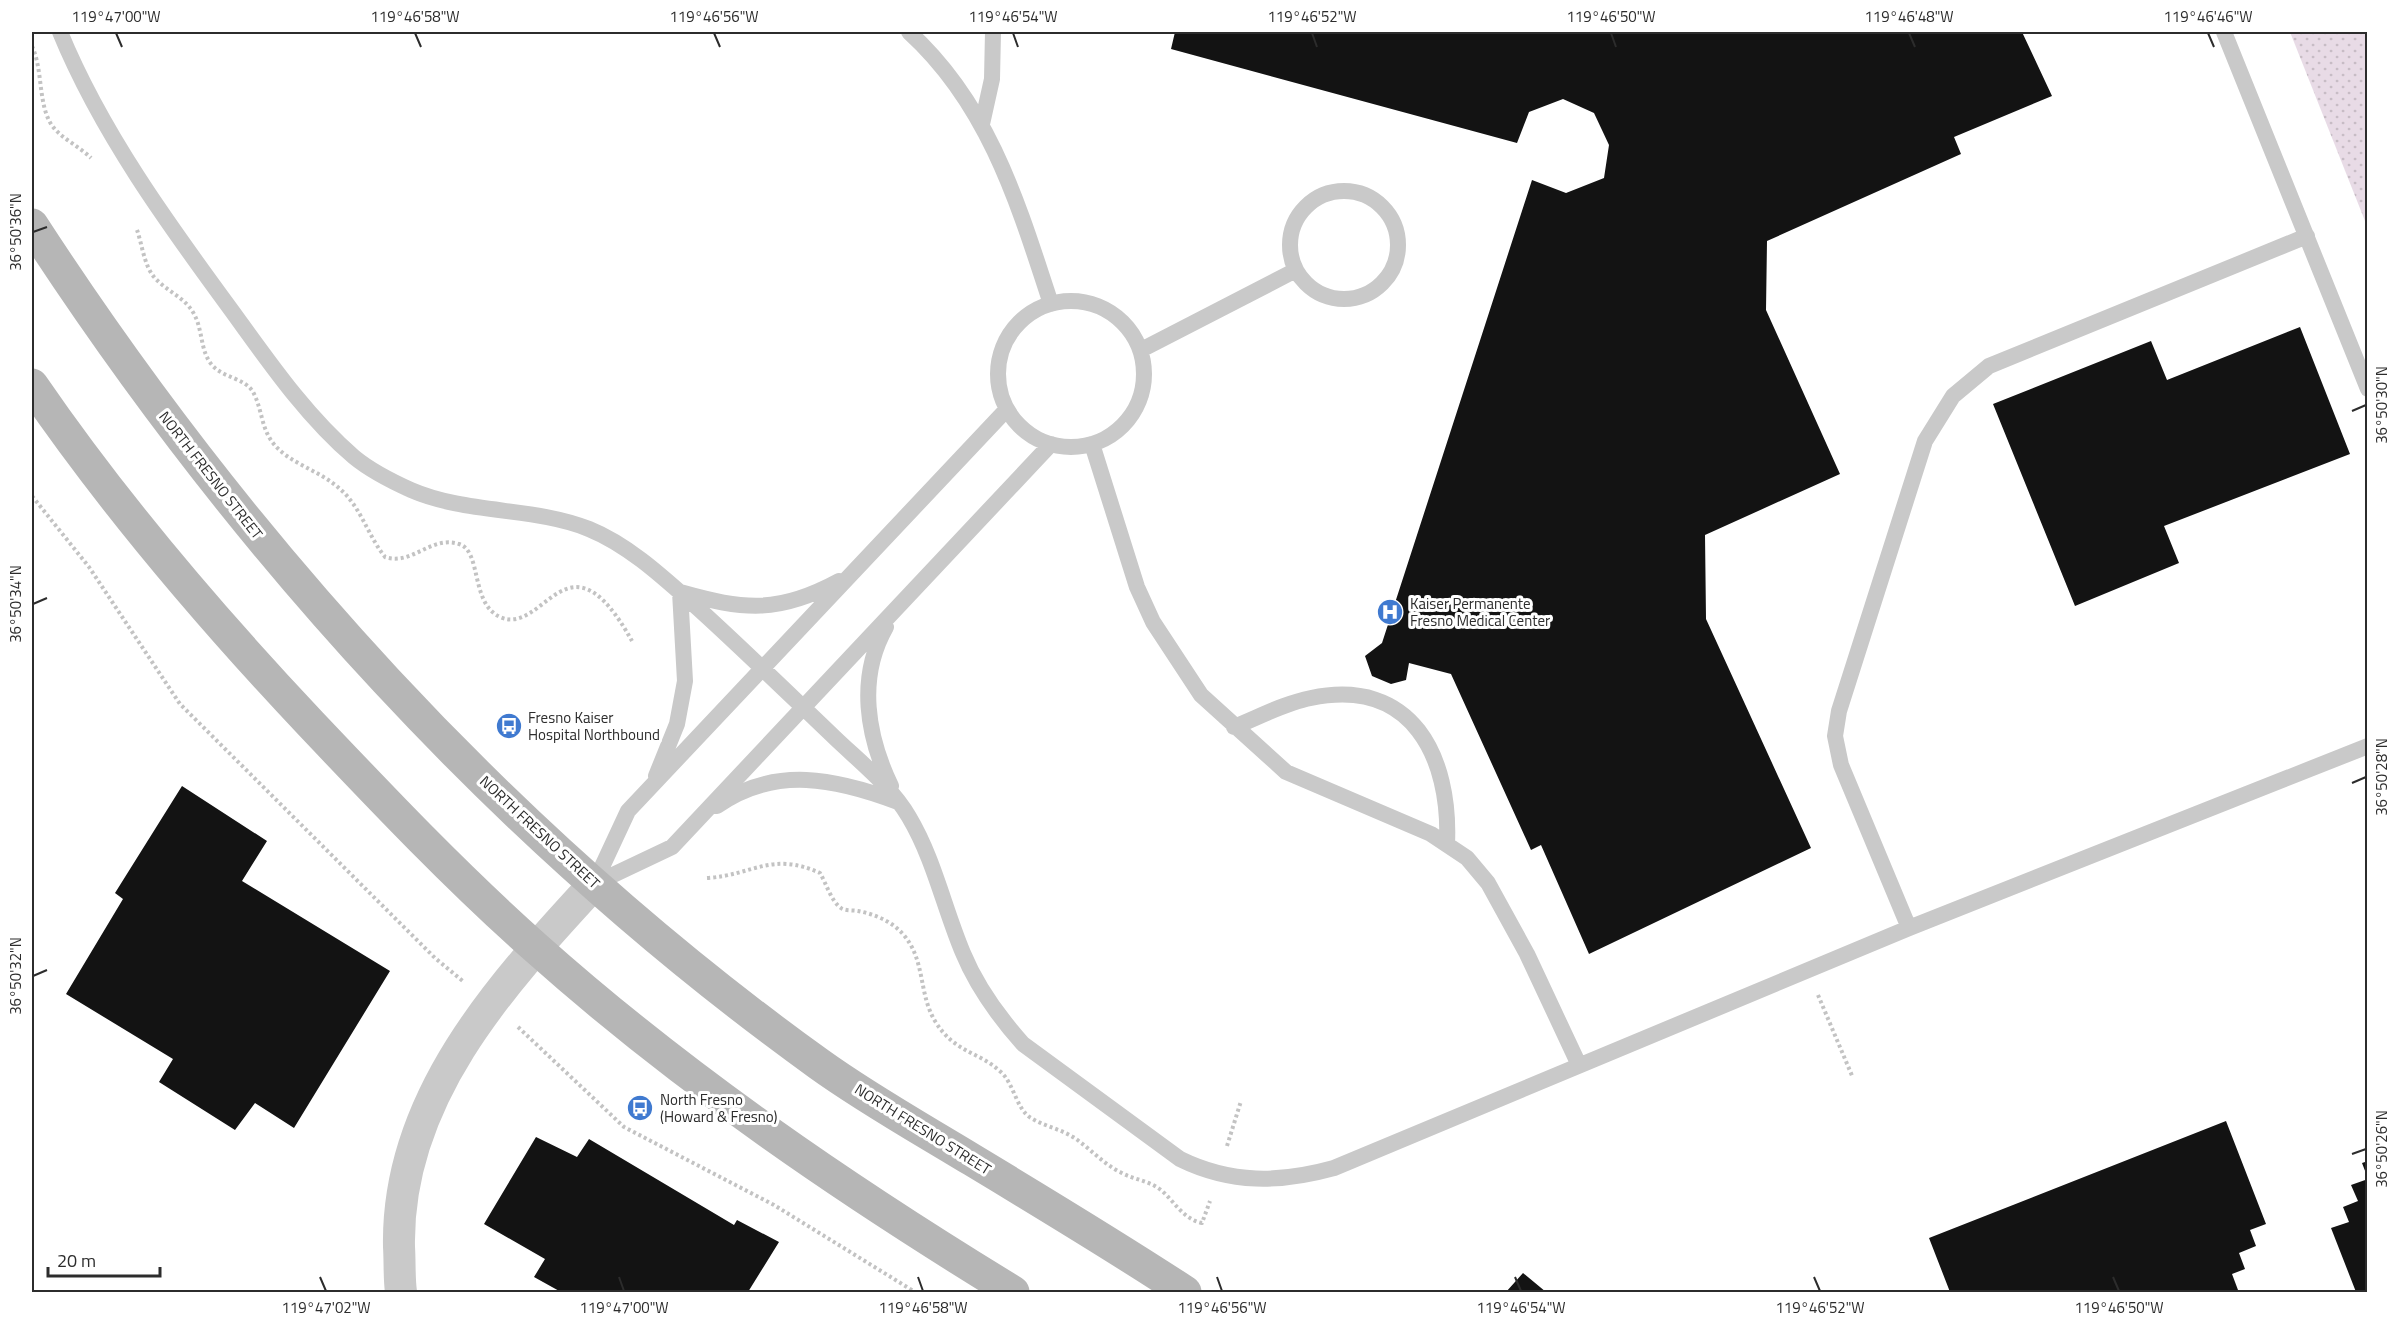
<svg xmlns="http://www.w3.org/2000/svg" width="2399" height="1324" font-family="'Titillium Web',sans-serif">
  <defs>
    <pattern id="park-dots" width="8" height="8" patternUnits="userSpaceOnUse" patternTransform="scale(1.5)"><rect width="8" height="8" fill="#e8dbe6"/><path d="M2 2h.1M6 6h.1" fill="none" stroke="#c7bcc5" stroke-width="1.8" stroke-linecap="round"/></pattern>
  </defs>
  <rect width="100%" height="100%" fill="#fff"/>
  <path fill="url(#park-dots)" d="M2290 32H2367V226Z"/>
  <path fill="#131313" d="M1175 32H2022L2052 96 1954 137 1961 154 1767 241 1766 310 1840 474 1705 535 1706 619 1811 848 1589 954 1541 845 1531 850 1451 674 1409 663 1406 680 1391 684 1372 676 1365 656 1382 643 1532 180 1566 193 1604 178 1609 145 1594 113 1563 99 1529 112 1517 143 1171 49Z
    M2300 327 2350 454 2164 526 2179 563 2075 606 1993 404 2151 341 2167 380Z
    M182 786 267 841 242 881 390 971 294 1128 255 1103 235 1130 159 1082 173 1059 66 994 123 899 115 893Z
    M2226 1121 2266 1224 2250 1230 2256 1246 2239 1253 2245 1269 2232 1274 2238 1290 1950 1292 1929 1238Z
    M536 1137 577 1157 589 1139 734 1225 737 1220 779 1242 748 1292H561L534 1277 545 1259 484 1224Z
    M2368 1161V1176H2367L2362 1163Z
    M2368 1179V1292H2356L2331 1228 2349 1222 2343 1207 2358 1201 2351 1185Z
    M1523 1273 1546 1292H1506Z"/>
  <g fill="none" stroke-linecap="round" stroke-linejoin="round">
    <path stroke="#c3c3c3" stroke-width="4" stroke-dasharray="3 3" stroke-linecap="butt" d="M32 46C43 70 38 103 51 124 60 138 79 146 91 158
      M137 230C142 244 144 265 154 277 166 291 185 297 194 314 203 330 200 351 212 365 223 378 245 378 253 392 262 408 261 428 273 443 288 463 321 471 340 489 361 507 368 536 385 557 412 566 431 535 459 544 482 551 470 603 500 617 545 637 567 524 632 641
      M32 496 89 567 180 704 435 958 464 982
      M707 878C754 875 771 851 820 873 826 883 831 901 841 908 845 911 852 910 858 911 874 914 891 921 902 933 926 959 918 993 935 1021 954 1053 979 1051 1002 1073 1014 1085 1017 1110 1031 1118 1044 1126 1060 1129 1073 1137 1090 1148 1102 1163 1120 1172 1134 1180 1148 1180 1161 1190 1175 1202 1183 1219 1202 1223L1210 1201
      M1818 995 1853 1078
      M518 1027 624 1127 774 1205 915 1292
      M1227 1146 1241 1101"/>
    <path stroke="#c9c9c9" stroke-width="16" d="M60 32C101 132 168 224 232 311 269 362 306 416 354 457 371 471 391 481 411 490 466 514 535 507 589 529 631 546 668 582 701 611 746 652 790 695 834 737 860 762 891 786 909 817 934 859 944 908 963 953 977 987 999 1017 1023 1044L1180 1159C1231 1184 1280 1183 1334 1168L1909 928 2368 746
      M909 32C989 105 1018 203 1051 304
      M2224 32 2368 389
      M982 124 992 79 993 32
      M1290 245a54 54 0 1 1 108 0a54 54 0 1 1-108 0Z
      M998 374a73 73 0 1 1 146 0a73 73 0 1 1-146 0Z
      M1141 350 1296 270
      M1007 409 628 811 594 884 672 847 1051 444
      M1092 444 1137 587 1153 622 1201 695 1286 772 1431 834 1467 858 1488 883 1527 954 1579 1065
      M886 627C857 678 867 736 891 786
      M1234 727C1259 717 1285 703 1311 698 1412 677 1451 757 1447 844
      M656 776 677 724 685 681 680 592C744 610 778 614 839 581
      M717 806C775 765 837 779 898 802
      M1909 928 1841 765 1835 736 1839 711 1925 441 1953 396 1989 366 2307 236"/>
    <path stroke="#c9c9c9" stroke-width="32" d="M401 1292C399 1278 400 1262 399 1247 396 1099 500 986 594 884"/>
    <path stroke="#b6b6b6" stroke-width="33" d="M32 225C242 548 505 838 819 1064 862 1095 909 1122 954 1149 1032 1196 1109 1242 1185 1292
      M32 385C115 506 210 617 311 724 384 801 457 878 536 948 683 1079 846 1190 1013 1292"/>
  </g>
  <path fill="none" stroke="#2c2c2c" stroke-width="2" d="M116 33 122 47M415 33 421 47M714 33 720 47M1013 33 1018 47M1312 33 1317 47M1611 33 1616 47M1909 33 1915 47M2208 33 2214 47M33 232 47 227M2352 411 2366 405M33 604 47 598M2352 783 2366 777M33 976 47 970M2352 1154 2366 1149M320 1277 326 1291M619 1277 624 1291M918 1277 923 1291M1217 1277 1222 1291M1515 1277 1521 1291M1814 1277 1820 1291M2113 1277 2119 1291"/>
  <defs>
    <g id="hospital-disc" transform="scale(1.35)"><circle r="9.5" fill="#407ad0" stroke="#fff"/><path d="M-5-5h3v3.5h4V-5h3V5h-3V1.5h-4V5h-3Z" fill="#fff"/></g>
    <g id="bus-disc" transform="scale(1.35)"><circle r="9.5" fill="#407ad0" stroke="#fff"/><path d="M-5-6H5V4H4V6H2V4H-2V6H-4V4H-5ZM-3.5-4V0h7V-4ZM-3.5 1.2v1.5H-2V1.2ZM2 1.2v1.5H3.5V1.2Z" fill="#fff"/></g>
  </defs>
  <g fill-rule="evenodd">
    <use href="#hospital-disc" x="1390" y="612"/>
    <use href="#bus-disc" x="509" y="726"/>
    <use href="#bus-disc" x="640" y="1108"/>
  </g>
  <g text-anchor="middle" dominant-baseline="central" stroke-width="6" stroke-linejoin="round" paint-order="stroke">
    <g font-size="15" fill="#2c2c2c" stroke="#fff">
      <text transform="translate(211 475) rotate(52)">NORTH FRESNO STREET</text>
      <text transform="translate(540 832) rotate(43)">NORTH FRESNO STREET</text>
      <text transform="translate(923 1129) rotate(32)">NORTH FRESNO STREET</text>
    </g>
    <g font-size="15" fill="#2c2c2c" stroke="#fff" text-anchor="start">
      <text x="1410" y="603">Kaiser Permanente<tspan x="1410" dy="17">Fresno Medical Center</tspan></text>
      <text x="528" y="717">Fresno Kaiser<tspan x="528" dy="17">Hospital Northbound</tspan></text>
      <text x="660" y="1099">North Fresno<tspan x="660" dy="17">(Howard &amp; Fresno)</tspan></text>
    </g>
  </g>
  <rect width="2399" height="1324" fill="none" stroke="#ffffff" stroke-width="66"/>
  <path d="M48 1267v9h112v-9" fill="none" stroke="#2c2c2c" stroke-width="3"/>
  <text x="57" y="1267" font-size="18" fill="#2c2c2c" stroke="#ffffff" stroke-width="4.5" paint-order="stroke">20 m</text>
  <rect x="33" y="33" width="2333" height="1258" fill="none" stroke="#2c2c2c" stroke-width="2"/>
  <g font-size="15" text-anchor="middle" fill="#2c2c2c">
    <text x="116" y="22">119°47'00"W</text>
    <text x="415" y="22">119°46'58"W</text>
    <text x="714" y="22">119°46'56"W</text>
    <text x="1013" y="22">119°46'54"W</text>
    <text x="1312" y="22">119°46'52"W</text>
    <text x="1611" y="22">119°46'50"W</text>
    <text x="1909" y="22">119°46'48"W</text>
    <text x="2208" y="22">119°46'46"W</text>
    <text transform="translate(16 232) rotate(-90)" y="5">36°50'36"N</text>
    <text transform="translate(2382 405) rotate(-90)" y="5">36°50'30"N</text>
    <text transform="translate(16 604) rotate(-90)" y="5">36°50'34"N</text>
    <text transform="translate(2382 777) rotate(-90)" y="5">36°50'28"N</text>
    <text transform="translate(16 976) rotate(-90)" y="5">36°50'32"N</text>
    <text transform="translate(2382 1149) rotate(-90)" y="5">36°50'26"N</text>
    <text x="326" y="1313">119°47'02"W</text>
    <text x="624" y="1313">119°47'00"W</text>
    <text x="923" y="1313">119°46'58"W</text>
    <text x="1222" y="1313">119°46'56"W</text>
    <text x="1521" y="1313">119°46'54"W</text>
    <text x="1820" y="1313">119°46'52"W</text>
    <text x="2119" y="1313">119°46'50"W</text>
  </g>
</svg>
